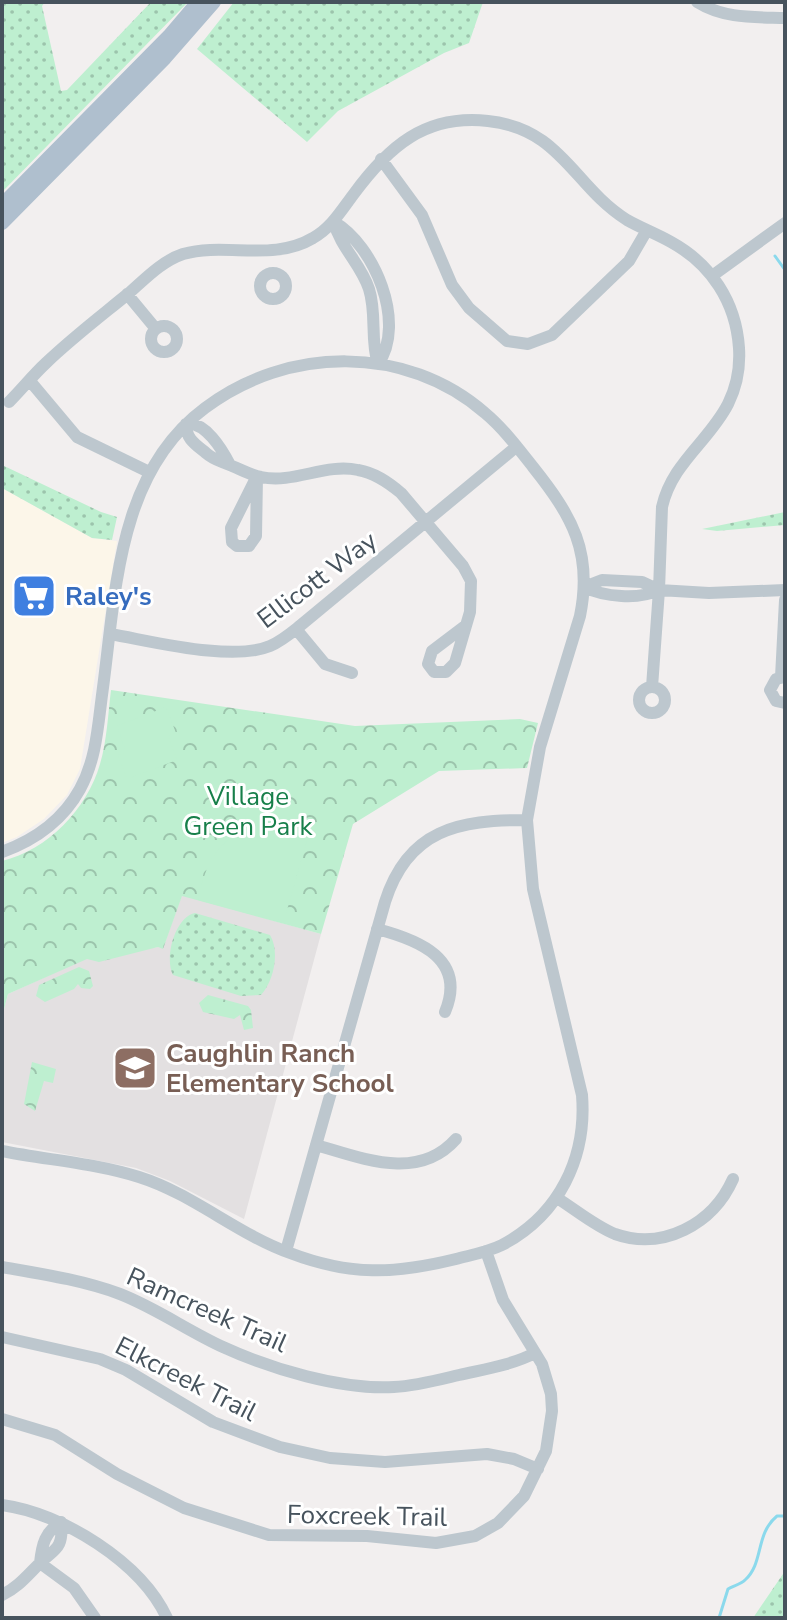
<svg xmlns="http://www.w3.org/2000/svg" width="787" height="1620" font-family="'Nunito Sans',sans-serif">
  <defs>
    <pattern id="grass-dots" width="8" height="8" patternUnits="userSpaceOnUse" patternTransform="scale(2)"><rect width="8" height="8" fill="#beefd0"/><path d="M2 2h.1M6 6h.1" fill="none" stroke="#9cc4ac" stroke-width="1.8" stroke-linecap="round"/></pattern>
    <pattern id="park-crowns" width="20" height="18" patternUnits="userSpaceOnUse" patternTransform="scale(2)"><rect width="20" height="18" fill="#beefd0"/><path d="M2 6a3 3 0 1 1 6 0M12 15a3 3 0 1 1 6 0" fill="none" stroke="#9cc4ac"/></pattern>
  </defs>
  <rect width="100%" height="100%" fill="#f2efef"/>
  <path fill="#fcf6e9" d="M2 488 92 538 117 541 80 769 67 795 44 819 17 837 2 843Z"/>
  <path fill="#e3e0e1" d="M182 895 321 934 244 1219 170 1181 136 1168 2 1142V1017L8 994 87 958 158 947 163 948Z"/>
  <path fill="url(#grass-dots)" d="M2 2H45L42 6 61 91 67 90 151 2H188L2 192Z
    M234 2H483L469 43 444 53 338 111 307 142 197 49Z
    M2 465 101 512 117 517 112 540 92 538 2 488Z
    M785 512V525L717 531 702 529Z
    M195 913 270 935C280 951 274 981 261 995L241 996 173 975C164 958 175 917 195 913Z
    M785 1571V1618H753Z"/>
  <path fill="url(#park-crowns)" d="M111 690 355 726 520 719 538 723 527 768 439 771 353 824 321 934 182 896 163 949 158 947 99 962 87 959 8 994 2 1017V861C48 850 87 809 100 764 107 740 108 714 111 690Z
    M79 967 89 971 93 986 90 989 81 988 78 984 74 989 45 1002 36 996 39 985Z
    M208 995 248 1006 251 1010 253 1028 244 1030 240 1015 234 1019 203 1012 199 1003Z
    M32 1062 56 1069 53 1083 44 1081 35 1111 24 1104Z"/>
  <path fill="#beefd0" d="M166 707 176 733 168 736 177 760 127 779 118 755 126 752 117 726Z
    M273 823 310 830 285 917 278 920H272L198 900C207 854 225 829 273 823Z"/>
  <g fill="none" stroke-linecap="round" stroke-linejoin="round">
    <path stroke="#8bd9ec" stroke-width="3" d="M775 256 785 270
      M719 1618 728 1589C733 1586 741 1584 745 1580 764 1563 755 1534 777 1516H785"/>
    <path stroke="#bdc7ce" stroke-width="12" d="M697 2C724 19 755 17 785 18
      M381 159 422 215 452 285 469 308 507 341 528 344 552 335 629 261 647 230
      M334 222C374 245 407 323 378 364
      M334 222C340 247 361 264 369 289 377 314 370 340 378 364
      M260 286a13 13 0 1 1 26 0a13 13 0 1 1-26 0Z
      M712 276 785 223
      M127 294 156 329
      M151 339a13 13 0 1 1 26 0a13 13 0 1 1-26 0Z
      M30 381 77 437 149 472
      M9 402C22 389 33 375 46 363 72 338 101 316 129 293 145 279 162 261 183 254 225 242 273 262 313 238 331 228 341 211 353 195 388 147 425 114 488 121 562 129 573 186 627 220 641 228 657 234 671 242 711 264 736 302 739 348 744 427 676 445 662 507L659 590 652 687
      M230 465C222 449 205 421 186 424 186 439 195 444 206 453 215 461 222 461 232 466 242 470 250 475 261 477 294 484 325 463 358 470 375 473 388 482 401 493L463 566 471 581 470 612 455 663 446 672H434L428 664 432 651 465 626
      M257 476 256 536 249 546H237L232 542 231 528Z
      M584 587 602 580 642 582 659 590 709 593 785 590
      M584 587C604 597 639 600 659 590
      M296 629 325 664 352 673
      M110 634C152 641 232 662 270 646 282 641 291 633 301 625L516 447
      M781 677 785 600
      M785 677 776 679 770 690 776 701 785 703
      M639 700a13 13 0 1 1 26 0a13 13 0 1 1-26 0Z
      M2 852C35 840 63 820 80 789 96 760 98 726 102 695 116 595 116 474 205 408 287 346 406 344 485 413 503 428 519 449 533 467 572 516 593 552 580 616L540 747 527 820 533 889 582 1095C587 1158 559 1215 502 1245 488 1252 471 1255 456 1259 395 1274 350 1276 290 1253 237 1234 193 1194 139 1177 95 1163 47 1160 2 1151
      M377 929C419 940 467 959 445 1012
      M316 1145C362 1158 418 1182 456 1139
      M557 1198C576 1210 595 1226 615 1234 663 1251 713 1224 733 1179
      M286 1251 385 902C408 829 459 820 527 820
      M2 1267C42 1274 82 1280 120 1294 156 1308 188 1331 223 1347 271 1369 341 1390 394 1387 416 1386 438 1380 459 1375 485 1369 512 1365 535 1353
      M2 1337 100 1359 126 1370 213 1422 280 1447 330 1458 385 1462 487 1454 514 1459 538 1469
      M2 1419 55 1435 117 1474 184 1508 269 1535 367 1536 436 1543 475 1536 498 1523 524 1496 546 1451 552 1411 551 1394 542 1364 503 1300 486 1251
      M2 1505C62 1513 141 1562 167 1618
      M40 1563 74 1588 95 1618
      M2 1595C17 1588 26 1577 38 1565 53 1549 64 1551 61 1522 45 1532 42 1544 40 1563"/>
    <path stroke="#afbfce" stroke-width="14" d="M2 205 169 36 198 2
      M2 223 165 58 214 2"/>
  </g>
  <defs>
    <g id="supermarket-square" transform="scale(2.3)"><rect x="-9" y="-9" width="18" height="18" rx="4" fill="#3f7fe0" stroke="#fff"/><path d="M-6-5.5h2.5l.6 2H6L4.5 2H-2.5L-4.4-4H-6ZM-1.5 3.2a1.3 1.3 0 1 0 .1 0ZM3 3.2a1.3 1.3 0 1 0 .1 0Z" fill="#fff"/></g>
    <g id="school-square" transform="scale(2.3)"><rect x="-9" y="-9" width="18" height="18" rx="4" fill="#8d6e63" stroke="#fff"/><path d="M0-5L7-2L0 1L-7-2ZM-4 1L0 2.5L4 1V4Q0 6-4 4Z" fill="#fff"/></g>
  </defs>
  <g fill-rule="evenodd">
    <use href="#supermarket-square" x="34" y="596"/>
    <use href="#school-square" x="135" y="1068"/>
  </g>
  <g text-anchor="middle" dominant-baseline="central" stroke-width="6" stroke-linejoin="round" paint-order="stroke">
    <g font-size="26" fill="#47535d" stroke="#fff">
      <text transform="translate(317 580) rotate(-37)">Ellicott Way</text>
      <text transform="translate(207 1310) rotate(24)">Ramcreek Trail</text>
      <text transform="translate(186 1379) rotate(27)">Elkcreek Trail</text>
      <text transform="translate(367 1516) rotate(1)">Foxcreek Trail</text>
    </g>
    <g font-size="26" font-weight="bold" fill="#366cbe" stroke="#fff" text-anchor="start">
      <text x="65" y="596">Raley's</text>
    </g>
    <g font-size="26" fill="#177f4a" stroke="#fff">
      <text x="248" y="796">Village<tspan x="248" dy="30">Green Park</tspan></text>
    </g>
    <g font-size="26" font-weight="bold" fill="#785e54" stroke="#fff" text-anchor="start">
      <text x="166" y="1053">Caughlin Ranch<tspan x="166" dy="30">Elementary School</tspan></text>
    </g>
  </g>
  <rect width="787" height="1620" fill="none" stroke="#47535d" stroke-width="8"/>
</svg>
